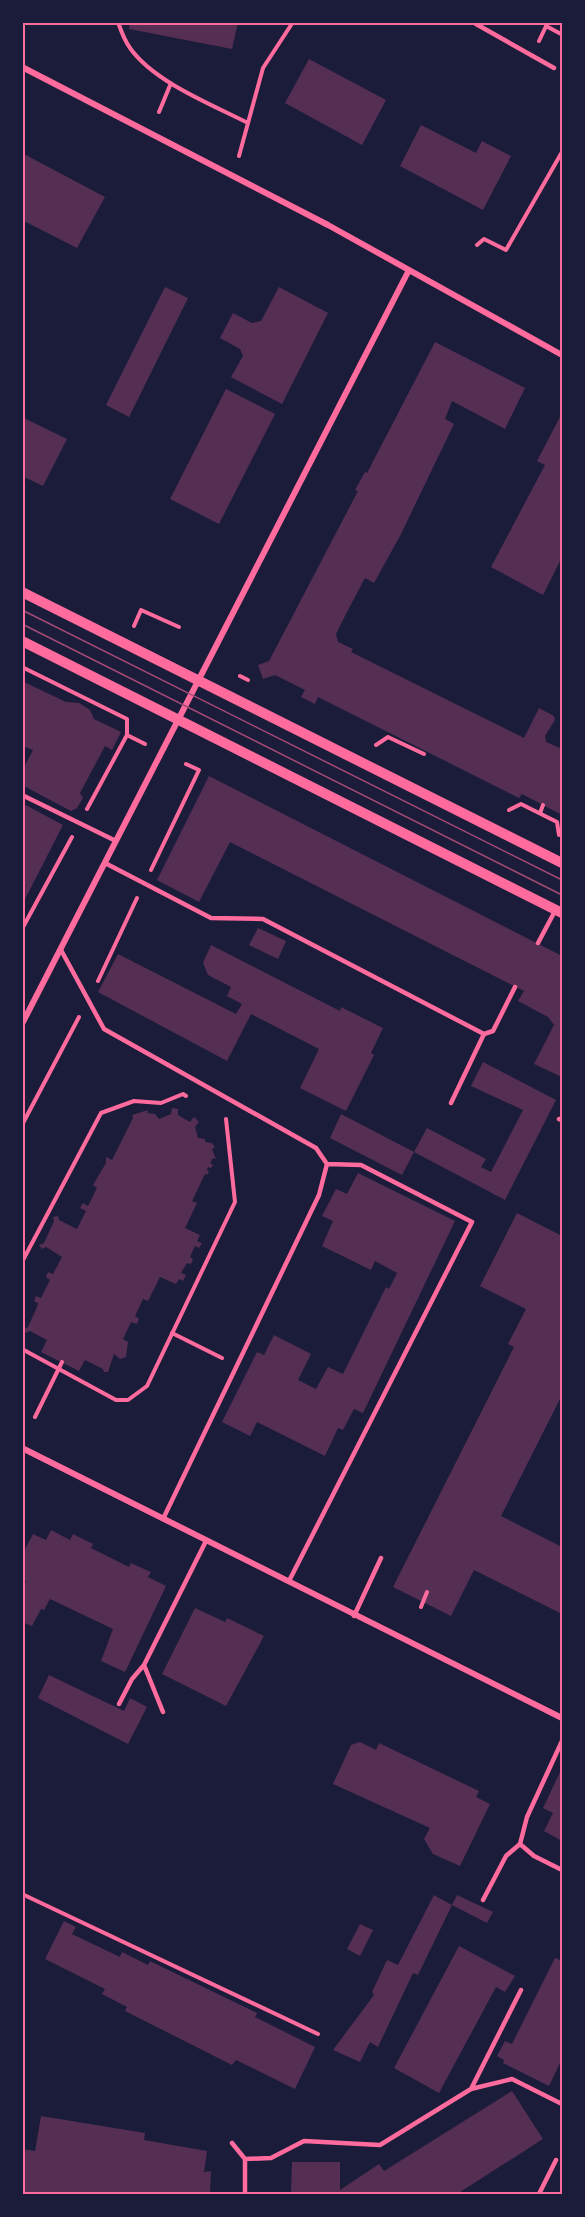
<svg xmlns="http://www.w3.org/2000/svg" width="585" height="2217" font-family="Helvetica,sans-serif">
  <rect width="100%" height="100%" fill="#1b1b3a"/>
  <path fill="#542f53" d="M130 22H238L232 49 129 29Z
    M309 59 386 100 362 145 285 103Z
    M421 125 476 153 482 141 511 156 483 210 400 166Z
    M22 153 105 197 77 248 22 220Z
    M165 287 188 298 129 417 106 405Z
    M279 287 328 313 282 404 231 377 243 356 240 349 220 338 233 313 252 323 261 321Z
    M435 342 525 388 505 429 452 401 445 419 454 424 400 536 374 583 365 578 347 612 336 634 338 642 353 649 351 652 524 738 539 708 554 716 555 720 545 736 546 742 562 749V815L522 794 519 798 318 697 315 704 301 697 305 690 275 675 263 679 258 665 269 661 358 491 355 490 365 472 367 473Z
    M226 389 275 414 219 524 170 499Z
    M562 413V557L543 595 491 567 545 465 537 461Z
    M22 417 67 439 43 486 22 476Z
    M22 681 66 702 79 703 90 710 94 719 121 732 112 750 105 746 80 793 83 798 77 808 71 811 22 785V771L33 750 22 746Z
    M209 776 562 956V1077L534 1064 554 1025 548 1017 518 1001 524 991 230 842 199 902 157 880Z
    M22 803 63 825 22 905Z
    M258 928 286 941 278 959 249 945Z
    M211 945 340 1011 341 1007 383 1028 371 1053 374 1055 346 1111 300 1088 319 1049 251 1014 227 1061 98 992 118 954 236 1014 242 1004 227 996 231 987 208 975 203 963Z
    M483 1062 556 1100 505 1200 414 1152 427 1128 486 1159 481 1167 491 1172 523 1110 471 1086Z
    M172 1108 178 1109V1115L190 1122 194 1117 199 1122 195 1127 198 1138 205 1139V1142L212 1143 215 1147 212 1149 216 1159 213 1158 210 1163 213 1165 211 1168 208 1167 207 1170 209 1172 207 1175 205 1174 192 1201 197 1203 185 1228 200 1235 197 1241 202 1243 199 1248 195 1246 190 1257 193 1259 191 1264 187 1263 181 1273 186 1275 183 1281 179 1279 176 1284 160 1277 148 1301 143 1299 135 1316 139 1319 137 1324 131 1322 123 1339 128 1342 126 1357 120 1359 114 1354 108 1372H104L103 1369 85 1360 79 1371 41 1352 47 1340 30 1331 25 1333 24 1329 28 1327 37 1307 38 1303 34 1301 36 1296 41 1298 50 1280 46 1277 48 1272 53 1274 62 1257 46 1247 42 1249 39 1245 44 1243 54 1221 53 1217 58 1216 59 1220 77 1229 86 1211 80 1208 83 1203 88 1206 97 1188 93 1185 106 1163V1157L112 1160 133 1118 132 1115 148 1110 147 1113 155 1114 159 1119 171 1114Z
    M341 1114 414 1152 402 1175 330 1138Z
    M358 1173 455 1221 363 1413 354 1409 343 1430 338 1428 325 1456 257 1422 250 1436 222 1422 257 1352 264 1355 274 1335 311 1354 298 1380 316 1389 328 1367 343 1374 386 1287 389 1289 397 1273 375 1261 371 1270 322 1246 333 1221 322 1216 336 1189 347 1194Z
    M517 1213 562 1236V1395L501 1516 562 1547V1614L474 1570 451 1616 393 1587 514 1347 508 1344 526 1309 480 1286Z
    M51 1530 70 1540 73 1534 93 1544 91 1548 129 1567 131 1563 151 1572 148 1577 166 1586 125 1672 101 1661 113 1629 50 1599 44 1610 41 1609 32 1626 22 1622V1589L26 1581 22 1579V1555L33 1534 46 1540Z
    M195 1608 225 1622 227 1618 264 1636 226 1706 162 1674Z
    M49 1675 124 1711 130 1698 147 1707 128 1744 38 1698Z
    M360 1742 376 1750 379 1743 479 1791 476 1797 490 1804 460 1866 433 1854 424 1839 430 1828 333 1784 351 1745Z
    M562 1768V1841L544 1831 553 1813 543 1808Z
    M434 1895 452 1905 418 1975 413 1973 378 2047 370 2042 360 2062 333 2050 374 1995 372 1992 387 1960 398 1965Z
    M457 1895 493 1912 487 1923 452 1905Z
    M64 1921 76 1927 72 1934 120 1957 122 1952 148 1965 150 1961 257 2013 255 2017 315 2047 295 2089 236 2060 232 2065 125 2011 127 2007 102 1994 105 1989 45 1959Z
    M360 1924 373 1930 360 1956 347 1949Z
    M459 1946 515 1976 505 1992 496 1987 439 2093 394 2068Z
    M562 1956V2059L549 2086 503 2063 504 2060 497 2056 505 2041 512 2044 555 1958 560 1960Z
    M512 2091 543 2139 457 2194H291L292 2162H340V2190L379 2164 384 2171Z
    M41 2116 145 2133 144 2140 207 2151 204 2172 211 2171 210 2194H22V2149L35 2151Z"/>
  <g fill="none" stroke-linecap="round" stroke-linejoin="round">
    <path stroke="#ff6b9d" stroke-width="4" d="M118 22C121 31 125 41 130 48 154 82 211 104 248 123
      M546 26 561 34
      M539 41 548 22
      M159 112 171 83
      M239 156 263 68 293 22
      M477 245 484 239 506 250 562 152
      M134 626 141 610 179 627
      M22 667 127 719V735
      M240 676 248 680
      M376 745 388 737 424 754
      M87 809 127 735 145 744
      M509 810 521 804 557 822 559 835
      M540 813 543 805
      M151 870 199 770 186 764
      M22 929 72 837
      M98 981 137 898
      M22 1125 79 1017
      M22 1262 101 1113 134 1101 161 1103 183 1094 186 1096
      M172 1333 222 1358
      M22 1349 116 1400H128L147 1386 235 1202 226 1119
      M35 1417 62 1362
      M421 1607 427 1592
      M22 1894 318 2034"/>
    <path stroke="#ff6b9d" stroke-width="4.5" d="M476 24 554 68
      M22 795 116 841
      M105 863 211 918 263 919 484 1034 493 1031 515 987
      M538 943 555 911
      M61 950 104 1029 316 1148 327 1164 319 1195 163 1519
      M451 1103 484 1034
      M559 1119 562 1120
      M289 1581 472 1222 361 1165 327 1164
      M354 1616 381 1558
      M119 1704 132 1679 144 1665
      M163 1712 144 1665 206 1541
      M520 1844 534 1856 562 1870
      M483 1900 506 1856 520 1844 527 1817 562 1741
      M471 2089 521 1990
      M232 2143 245 2159
      M245 2194V2159L271 2158 304 2141 380 2145 471 2089 512 2079 562 2104
      M539 2194 556 2160"/>
    <path stroke="#ff6b9d" stroke-width="6" d="M22 67 328 225 562 355
      M22 1024 409 270
      M22 1448 562 1718"/>
    <path stroke="#ff6b9d" stroke-width="10" d="M22 592 562 863
      M22 641 562 913"/>
    <path stroke="#a44b75" stroke-width="1.5" d="M22 610 562 880
      M22 624 562 895"/>
  </g>
  <rect width="585" height="2217" fill="none" stroke="#1b1b3a" stroke-width="48"/>
  <rect x="24" y="24" width="537" height="2169" fill="none" stroke="#ff6b9d" stroke-width="2"/>
</svg>
